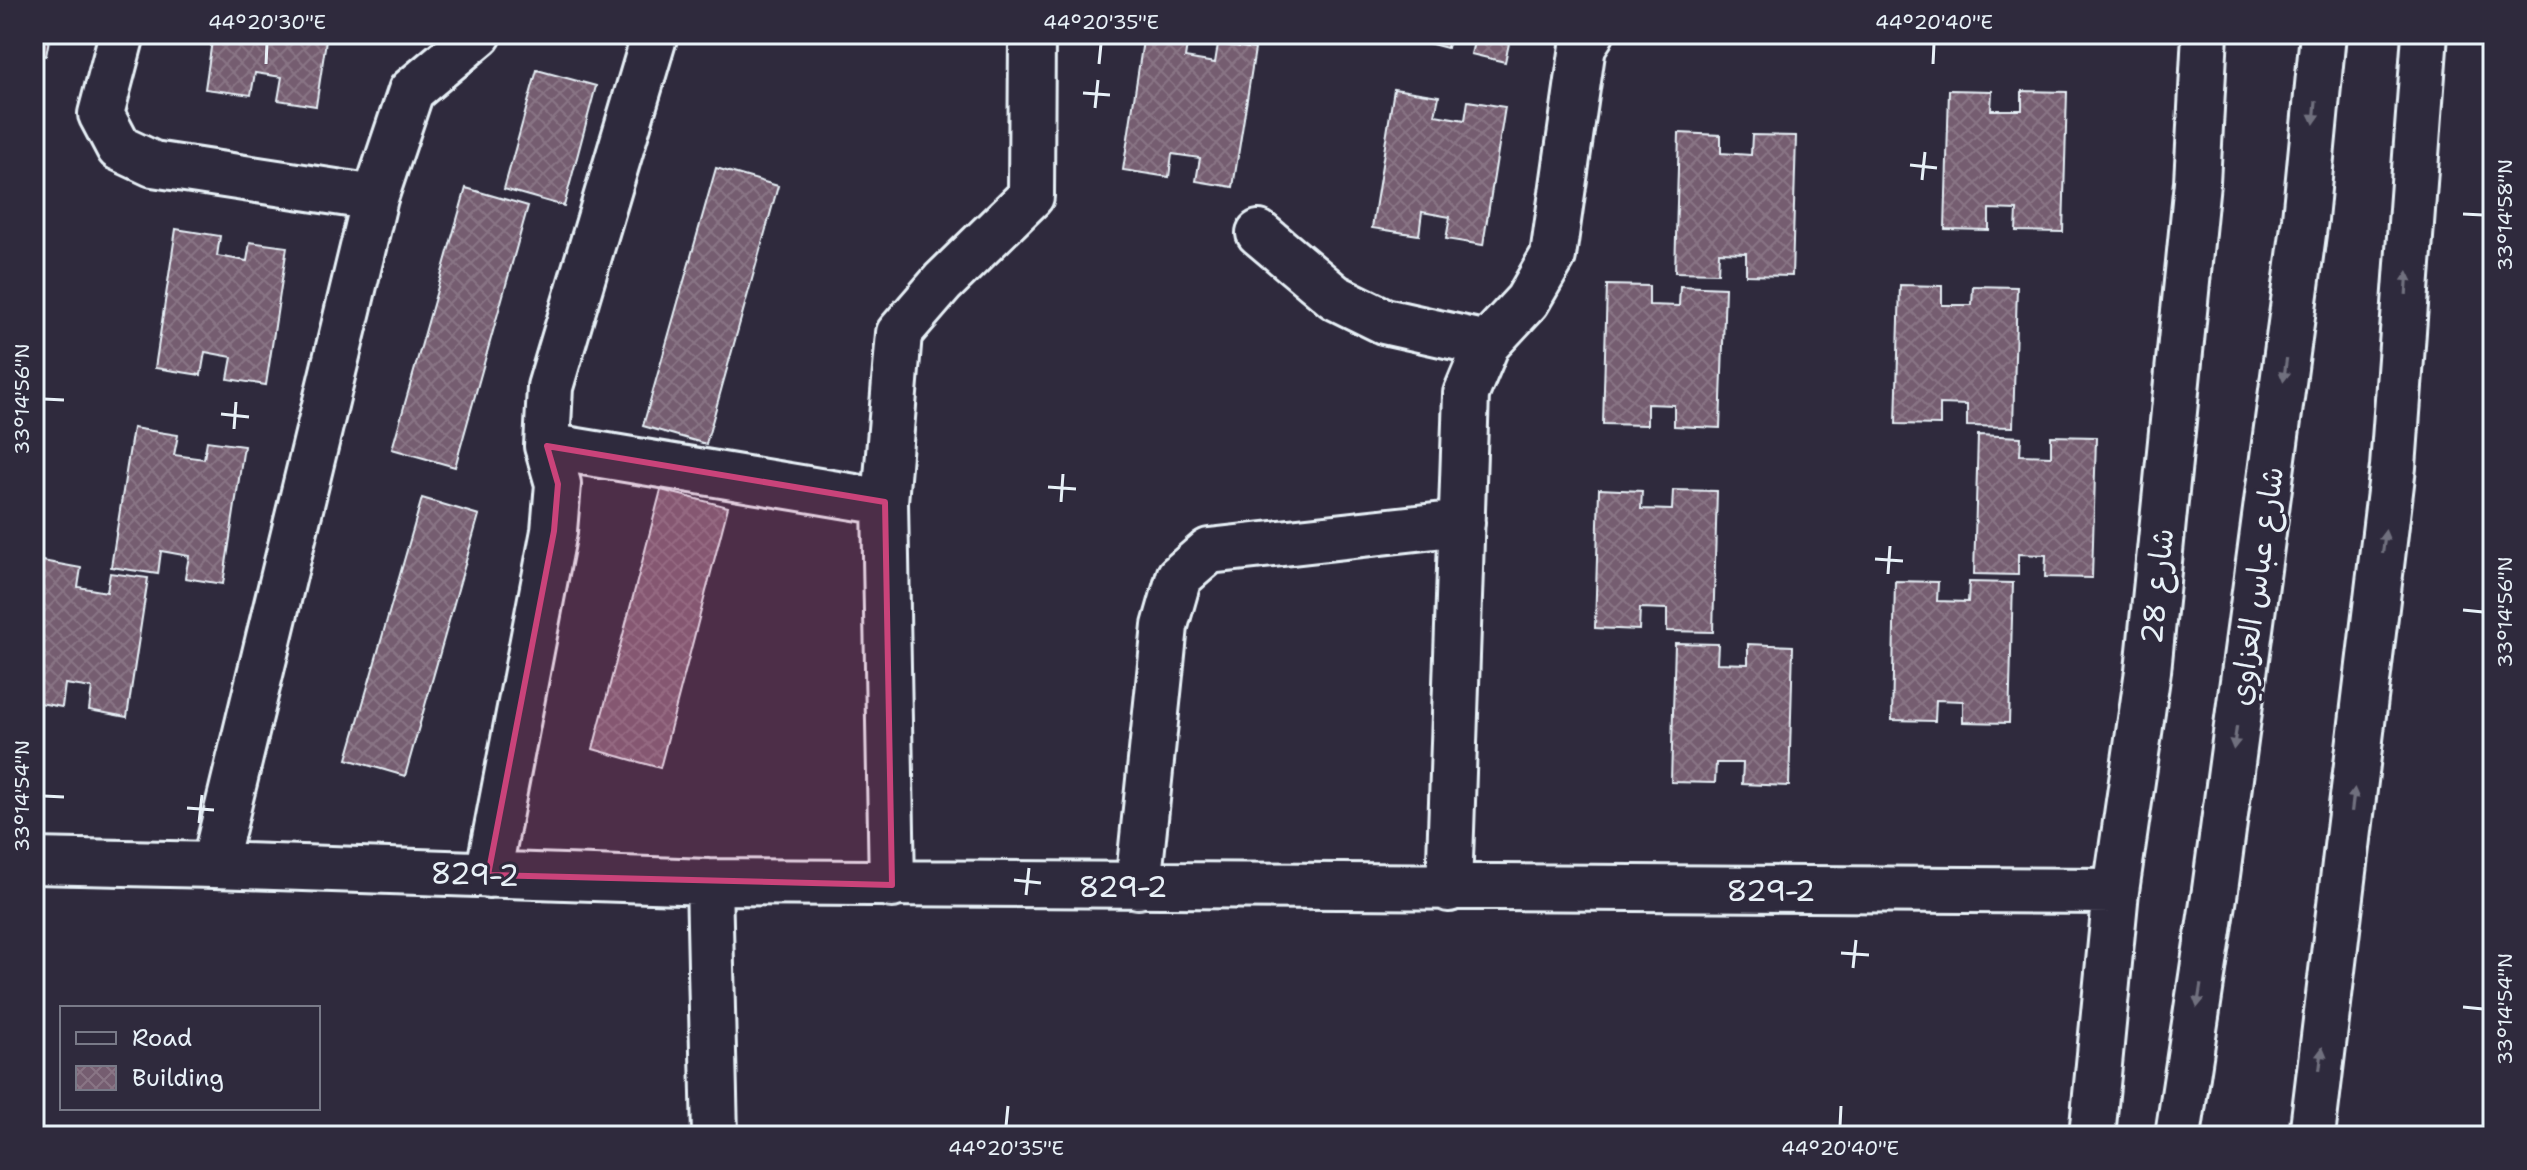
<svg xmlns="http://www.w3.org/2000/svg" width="2527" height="1170" font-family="'Shantell Sans','Playpen Sans Arabic',sans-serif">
  <defs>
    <pattern id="building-cross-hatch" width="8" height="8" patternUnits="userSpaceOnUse" patternTransform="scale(2)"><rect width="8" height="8" fill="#755d70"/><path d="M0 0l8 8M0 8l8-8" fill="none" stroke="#897585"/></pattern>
  </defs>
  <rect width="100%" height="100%" fill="#2f2a3d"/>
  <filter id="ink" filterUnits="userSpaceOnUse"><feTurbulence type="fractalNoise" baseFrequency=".0125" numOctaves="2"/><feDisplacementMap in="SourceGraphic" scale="16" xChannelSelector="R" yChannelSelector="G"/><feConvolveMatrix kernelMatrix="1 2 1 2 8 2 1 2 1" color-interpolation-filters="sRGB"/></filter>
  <g filter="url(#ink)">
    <path fill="url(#building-cross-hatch)" stroke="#e8f1f8" stroke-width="2" d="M34 34H50L46 56 34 54Z
      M213 34H327L316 106 278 100 282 77 255 73 251 95 205 89Z
      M1144 34 1188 38 1185 58 1215 63 1218 44 1255 49 1233 187 1196 181 1200 158 1172 154 1169 177 1123 170Z
      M1394 34H1450L1447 48Z
      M1476 34H1511L1505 62 1471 54Z
      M537 70 596 86 564 206 504 189Z
      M1394 89 1439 96 1435 115 1465 120 1468 101 1505 107 1483 245 1446 239 1450 217 1422 212 1419 235 1372 228Z
      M1949 90 1992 91 1991 110H2022V91L2067 92 2063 232 2016 231 2017 210 1989 209V230L1945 229Z
      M1679 133 1721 135V153L1751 155 1752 135 1796 136 1792 276 1746 275V253L1719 252 1718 273 1675 272Z
      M716 168 778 186 706 444 643 426Z
      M466 188 528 206 455 467 392 449Z
      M176 229 220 236 217 256 247 261 250 242 287 247 266 385 228 379 232 357 205 352 201 375 155 368Z
      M1607 285 1649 286V305L1679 306 1680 286 1725 288 1720 428 1674 426V405L1647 404V425L1603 424Z
      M1900 285 1942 286V305H1972L1973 286 2017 287 2013 427 1967 426V405L1940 404V425L1896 424Z
      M133 428 178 435 174 455 204 459 207 441 244 446 223 584 185 578 189 556 161 551 158 574 111 567Z
      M1978 435 2021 437 2020 455 2051 456V436L2096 437 2092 578 2045 577 2046 555 2018 554V575L1974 574Z
      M1599 489 1642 491 1641 509 1672 510 1673 490 1717 491 1713 632 1667 631V609L1640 608 1639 630 1595 628Z
      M661 490 728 507 660 768 593 749Z
      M422 498 479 515 405 776 347 759Z
      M37 560 81 568 78 587 107 592 110 573 148 578 127 717 89 710 92 688 65 684 62 707 34 702V580Z
      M1895 581 1938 582 1937 601 1968 602 1969 582 2013 583 2009 723 1963 722V701L1936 700 1935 721 1892 720Z
      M1675 643 1718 644 1717 663 1748 664V644L1793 646 1789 786 1742 784 1743 763H1716L1715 783 1671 782Z"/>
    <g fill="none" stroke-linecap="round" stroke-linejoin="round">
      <g stroke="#e8f1f8" stroke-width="50">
        <path id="minor" d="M122 34 101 114 119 148 153 164 375 198
          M1259 233 1335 297 1384 321 1487 344
          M547 446 885 502
          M34 861 214 865 709 882 2116 891
          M214 865 375 198 411 91 479 34
          M488 875 554 531 558 484 547 446 550 387 655 34
          M709 882 715 1136
          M892 885 885 502 899 333 943 282 1031 196 1032 34
          M1138 886 1165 626 1179 577 1209 551 1462 523
          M1449 889 1466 394 1487 344 1527 301 1553 256 1583 46 1591 34
          M2092 1136 2116 891 2148 671 2197 182 2205 34"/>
      </g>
      <g stroke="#e8f1f8" stroke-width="50">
        <path id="major" d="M2178 1136 2215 890 2305 219 2323 34
          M2312 1136 2393 467 2425 34"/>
      </g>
      <use href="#minor" stroke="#2f2a3d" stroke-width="44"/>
      <use href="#major" stroke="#2f2a3d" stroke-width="44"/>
    </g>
    <defs><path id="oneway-solid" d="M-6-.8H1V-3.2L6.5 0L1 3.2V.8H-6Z" transform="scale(2)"/></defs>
    <g fill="#70707e">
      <use href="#oneway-solid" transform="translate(2315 112) rotate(95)"/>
      <use href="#oneway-solid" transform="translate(2407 283) rotate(-86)"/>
      <use href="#oneway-solid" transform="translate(2285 370) rotate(98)"/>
      <use href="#oneway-solid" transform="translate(2384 542) rotate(-83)"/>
      <use href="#oneway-solid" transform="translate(2235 738) rotate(98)"/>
      <use href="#oneway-solid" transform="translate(2353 800) rotate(-83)"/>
      <use href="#oneway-solid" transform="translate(2199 996) rotate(99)"/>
      <use href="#oneway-solid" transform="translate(2321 1059) rotate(-83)"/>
    </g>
  </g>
  <path fill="#ca437a" fill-opacity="0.2" stroke="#ca437a" stroke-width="6" stroke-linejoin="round" d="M547 446 885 502 892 885 488 875 554 531 558 484Z"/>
  <path fill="none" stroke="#e8f1f8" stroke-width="3" d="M266 64 267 44M1099 64 1101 44M1933 64 1934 44M1083 93 1110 95M1095 108 1098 80M1910 165 1937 168M1922 180 1925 152M2463 214 2483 215M44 399 64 400M221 414 249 417M234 429 236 402M1048 487 1076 489M1061 502 1063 474M1875 559 1903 561M1888 574 1890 546M2463 610 2483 612M44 796 64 797M187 808 214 810M199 823 202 795M1014 880 1041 883M1026 895 1029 868M1841 953 1869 955M1853 968 1856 940M2463 1007 2483 1009M1006 1126 1008 1106M1840 1126 1841 1106"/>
  <g text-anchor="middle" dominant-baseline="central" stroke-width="6" stroke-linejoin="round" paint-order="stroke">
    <g font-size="30" fill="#e8f1f8" stroke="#2f2a3d">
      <text transform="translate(2157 586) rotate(-84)">شارع 28</text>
      <text transform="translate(2256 586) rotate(-82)">شارع عباس العزاوي</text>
      <text transform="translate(475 874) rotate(2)">829-2</text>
      <text x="1123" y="886">829-2</text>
      <text x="1771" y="890">829-2</text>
    </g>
  </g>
  <rect width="2527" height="1170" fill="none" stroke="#2f2a3d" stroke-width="88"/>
  <rect x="60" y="1006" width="260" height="104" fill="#2f2a3d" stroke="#797a88" stroke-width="2"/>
  <rect x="76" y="1032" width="40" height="12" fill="#2f2a3d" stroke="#797a88" stroke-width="2"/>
  <text x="132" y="1046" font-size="24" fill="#e8f1f8">Road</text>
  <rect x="76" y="1066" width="40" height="24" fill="url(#building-cross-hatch)" stroke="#797a88" stroke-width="2"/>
  <text x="132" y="1086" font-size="24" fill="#e8f1f8">Building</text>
  <rect x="44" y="44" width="2439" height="1082" fill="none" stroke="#e8f1f8" stroke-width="3"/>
  <g font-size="20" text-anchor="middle" fill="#e8f1f8">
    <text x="267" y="29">44°20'30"E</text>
    <text x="1101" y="29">44°20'35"E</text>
    <text x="1934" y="29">44°20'40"E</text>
    <text transform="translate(2505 215) rotate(-90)" y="7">33°14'58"N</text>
    <text transform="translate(22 399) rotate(-90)" y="7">33°14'56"N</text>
    <text transform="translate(2505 612) rotate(-90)" y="7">33°14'56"N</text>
    <text transform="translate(22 796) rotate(-90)" y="7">33°14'54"N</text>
    <text transform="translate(2505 1009) rotate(-90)" y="7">33°14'54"N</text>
    <text x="1006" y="1155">44°20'35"E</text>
    <text x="1840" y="1155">44°20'40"E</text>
  </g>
</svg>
